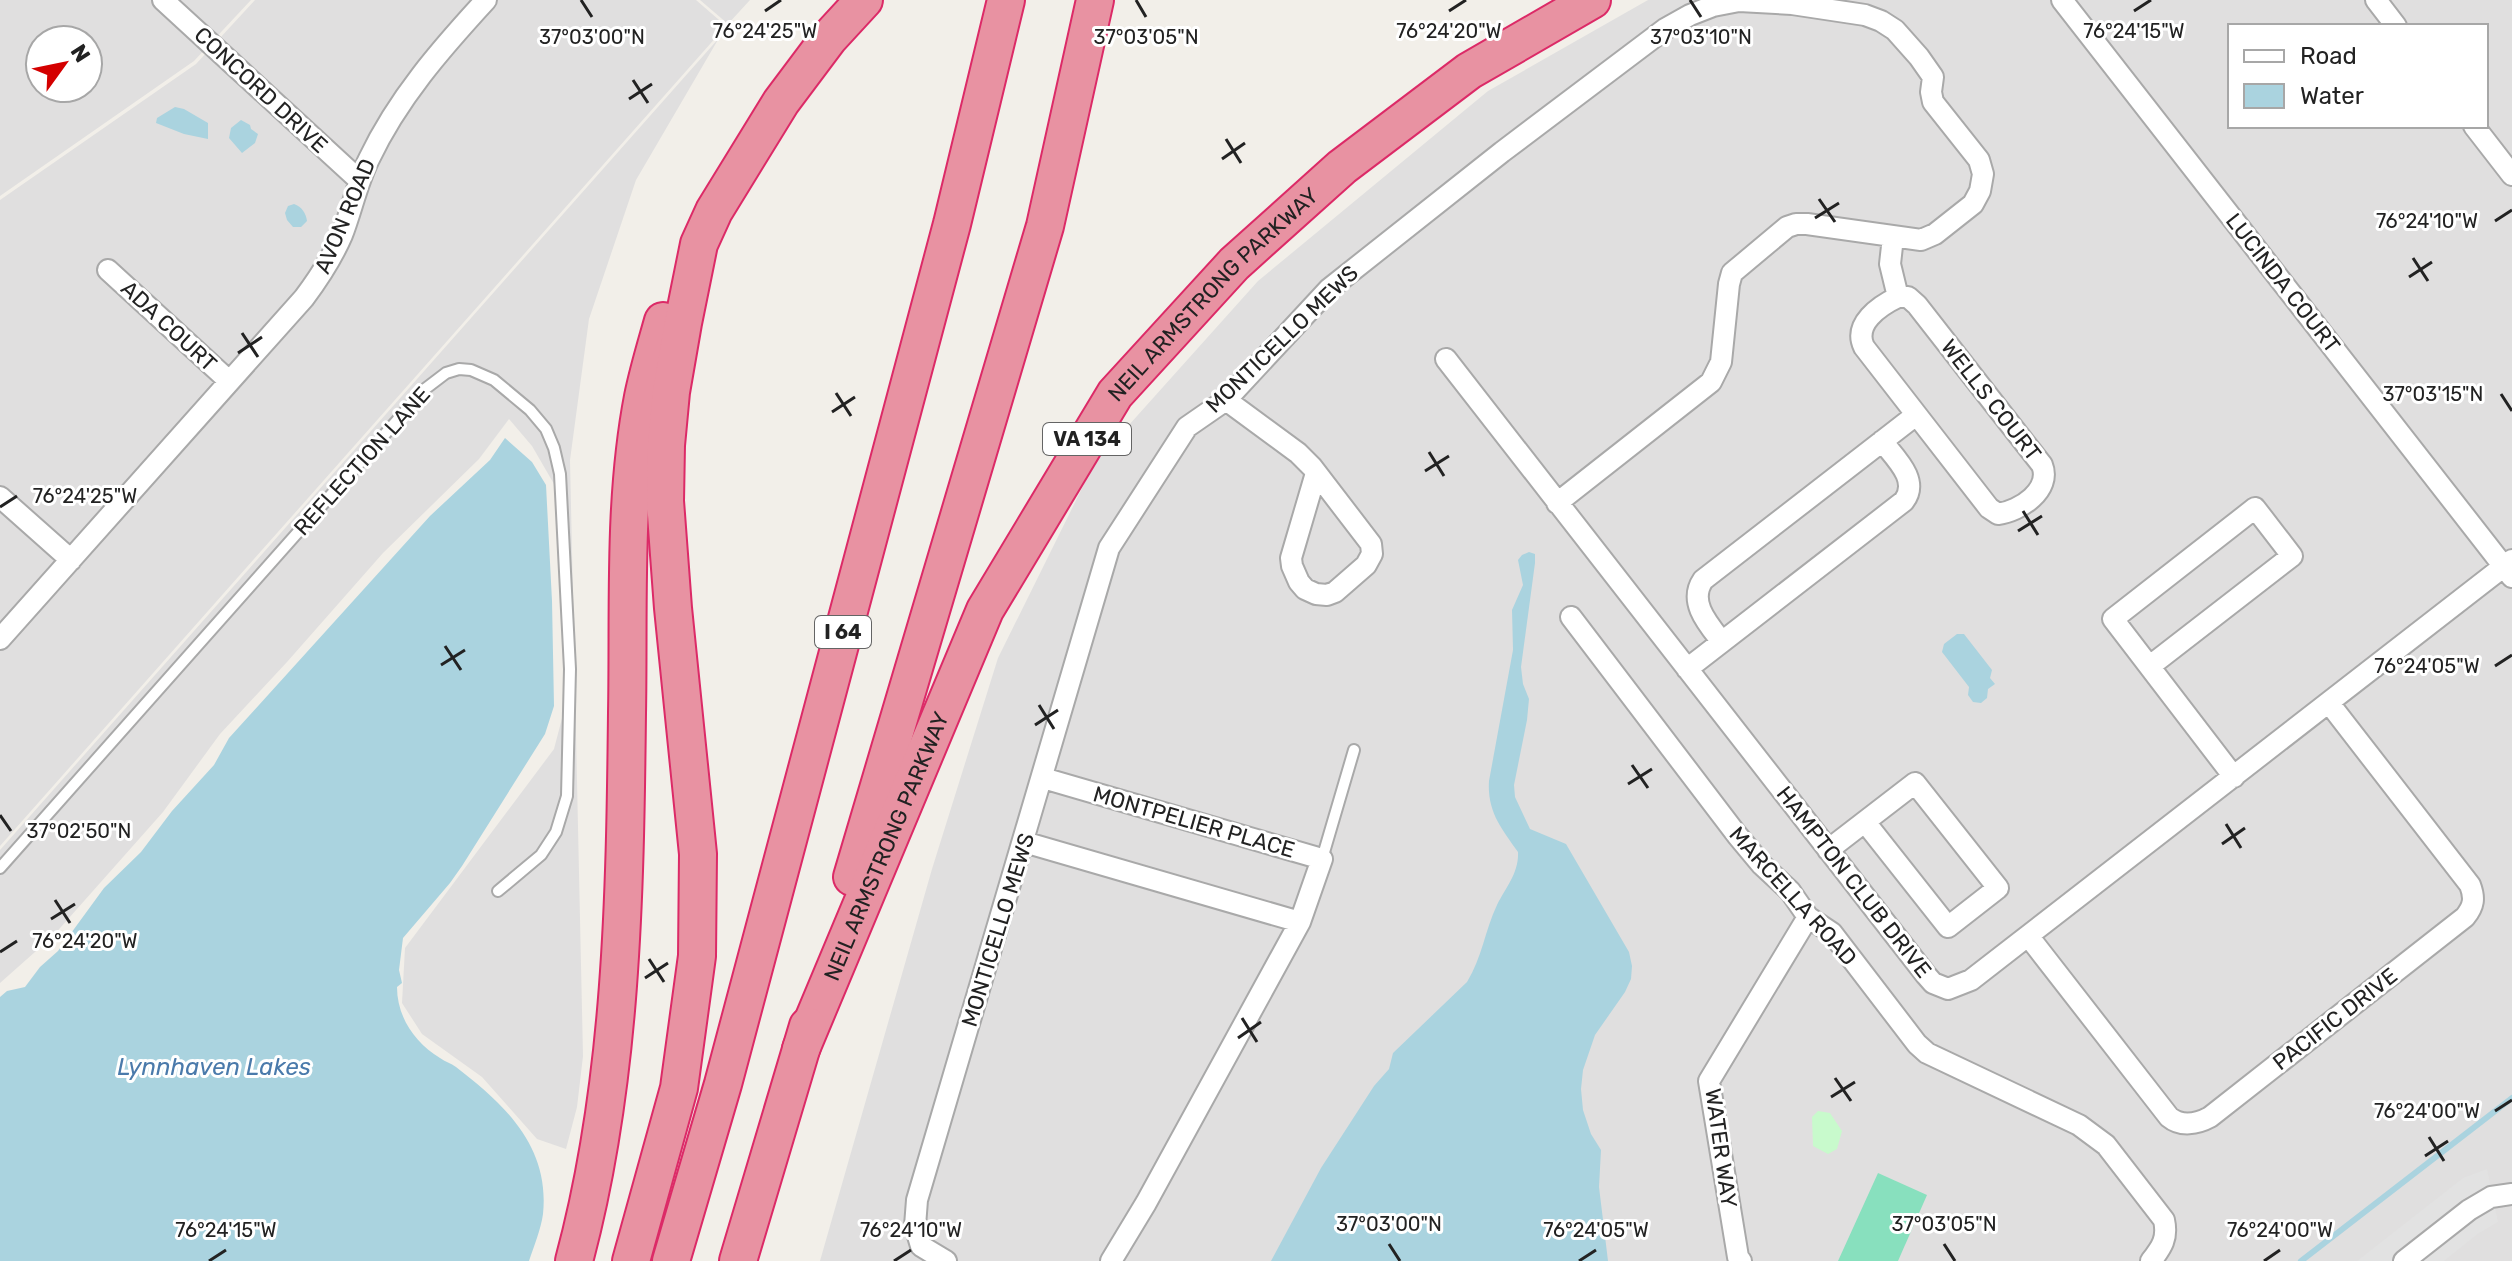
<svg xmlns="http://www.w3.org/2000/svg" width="2512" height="1261" font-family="Rubik,sans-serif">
  <rect width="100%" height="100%" fill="#f2efe9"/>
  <path fill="#e0dfdf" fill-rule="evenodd" d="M0 0H251L194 61 0 196ZM40 40H88V88H40Z
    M255 0H696L726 26 0 846V200L196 64Z
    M700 0H750L728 24Z
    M1648 0H2512V1261H820L932 869 998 658 1094 464 1258 281 1488 91ZM2230 26H2486V126H2230Z
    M719 38 636 180 589 319 570 460 583 1056 577 1107 566 1149 537 1139 482 1077 422 1034 402 1003 405 948 554 749 566 703 554 484 532 446 509 419 479 459 383 553 287 662 220 734 163 812 53 936 0 983V850Z"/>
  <path fill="#c8facc" d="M1818 1111 1830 1113 1842 1131 1837 1149 1828 1154 1813 1146 1812 1117Z"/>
  <path fill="#88e0be" d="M1878 1173 1927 1195 1898 1261H1838Z"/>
  <path fill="#e2e2e2" d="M2487 1169 2498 1222 2479 1233 2444 1261H2357L2463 1178Z"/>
  <path fill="#aad3df" d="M175 107 184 109 208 123V139L184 134 156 123 157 118Z
    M241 120 250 125 251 129 258 134 255 143 242 153 229 138 231 128Z
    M294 204C302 207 306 213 307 221L301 227H293L287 220 285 213 288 206Z
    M505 438 532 462 546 485 552 601 554 706 545 734 462 866 450 883 403 938 399 970 402 983 397 987C397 1017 415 1043 440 1058 445 1062 451 1063 456 1067 504 1104 550 1146 543 1214 541 1229 534 1246 529 1261H0V997L7 991 25 987 40 967 58 951 104 888 141 852 172 811 214 765 229 738 430 516 490 460Z
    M1529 552 1535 554V563L1521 667 1523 684 1529 699 1527 720 1514 785 1515 797 1530 829 1566 844 1629 952 1632 966 1631 979 1625 992 1595 1035 1583 1070 1581 1089 1583 1110 1591 1134 1601 1150 1599 1187 1608 1261H1271L1321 1168 1374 1086 1389 1069 1393 1053 1467 982C1482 958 1485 930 1497 905 1506 887 1519 873 1518 852 1502 829 1487 812 1489 781L1513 650 1512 610 1523 585 1518 560 1522 555Z
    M1957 634H1964L1992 670 1990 678 1995 684 1988 689 1987 698 1981 703 1973 702 1968 695 1969 687 1942 652 1944 644Z"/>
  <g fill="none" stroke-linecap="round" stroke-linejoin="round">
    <path stroke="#aad3df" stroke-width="6" d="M2301 1261 2512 1098"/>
    <g stroke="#a9a9a9" stroke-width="14">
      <path id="service" d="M1322 859 1354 750
        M0 868 425 389 446 373 459 369 471 370 494 380 530 410 546 429 554 448 560 474 570 669 567 796 556 832 541 855 498 891"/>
    </g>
    <g stroke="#a9a9a9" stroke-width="24">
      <path id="minor" d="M163 0 359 180
        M2062 0 2512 577
        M2376 0 2396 26
        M2474 126 2512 175
        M1893 237 1890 264 1898 297
        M108 270 229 381
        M1898 297H1908L1917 305 2042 465C2052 490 2020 511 1998 514L1989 508 1864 347C1853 324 1879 306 1898 297Z
        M1446 359 1926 975 1933 983 1948 989 1971 980 2512 560
        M1226 400 1298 453 1312 467 1371 544 1372 554 1366 565 1335 592 1327 595 1316 594 1305 589 1299 582 1292 566 1291 558 1316 473
        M0 497 71 560
        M1571 617 1737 835 1762 865 1790 891 1808 917 1832 933 1917 1044 1927 1053 2079 1125 2106 1145 2164 1220C2168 1238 2162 1247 2151 1261
        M0 639 304 298C319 278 332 258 342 235 352 209 357 183 369 159 398 98 441 49 486 0
        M1722 642C1708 624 1688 602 1703 580L1916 415
        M2150 666 2292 556 2255 508 2113 619 2234 777
        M1687 669 1904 501C1920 480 1895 458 1882 441
        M1043 778 1322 859 1300 922 1146 1203 1111 1261
        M1024 842 1300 922
        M1828 850 1915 783 1998 888 1948 927 1865 822
        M2029 937 2169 1117C2181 1127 2197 1124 2210 1117L2465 917C2474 906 2475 898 2470 885L2329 703
        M946 1261 921 1246 915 1226 917 1200 1109 548 1187 427 1226 400 1329 289 1502 152 1665 29 1690 15 1713 6 1739 1 1792 4 1865 15 1881 21 1895 30 1919 57 1933 77 1931 92 1933 102 1979 160 1983 174 1980 191 1973 204 1935 234 1921 240 1807 224H1796L1787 227 1732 273 1729 284 1721 362 1711 382 1557 503
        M1741 1261 1738 1257 1709 1081 1808 917
        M2404 1261 2469 1210 2491 1197 2512 1194"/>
    </g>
    <g stroke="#dc2a67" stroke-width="40">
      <g id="motorway">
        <path d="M852 877 1045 226 1095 0"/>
        <path id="s1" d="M801 1049 985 610 1115 394 1234 264 1342 167 1469 71 1592 0"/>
        <path d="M574 1261C622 1083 625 896 627 713 629 608 623 501 643 397 648 372 656 346 663 321"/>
        <path d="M631 1261 679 1088 697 956 698 854 673 608 665 501 666 445 671 392 683 323 699 244 714 211 781 102 829 38 864 0"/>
        <path d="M671 1261 723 1084 952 224 1006 0"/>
        <path d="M738 1261 808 1026"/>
      </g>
    </g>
    <use href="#service" stroke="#fff" stroke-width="10"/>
    <use href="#minor" stroke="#fff" stroke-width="20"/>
    <use href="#motorway" stroke="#e892a2" stroke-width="36"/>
  </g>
  <path fill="none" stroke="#222" stroke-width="3" d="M581 0 592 17M1136 0 1146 17M1690 0 1701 17M765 11 781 0M1449 11 1466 0M2134 11 2151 0M633 80 648 103M629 99 652 84M1226 139 1241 163M1222 159 1245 143M1819 199 1835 222M1815 218 1839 203M2495 221 2512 210M2413 258 2428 281M2409 277 2432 262M242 333 258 357M238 353 262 337M836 393 851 416M2501 394 2512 411M832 412 855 397M1429 452 1444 476M1425 471 1449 456M0 507 17 496M2023 511 2038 535M2018 531 2042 516M445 646 461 670M441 665 465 650M2495 666 2512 655M1039 705 1054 729M1035 725 1058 710M1632 765 1648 788M1628 784 1652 769M0 815 11 831M2226 824 2241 848M2222 844 2245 828M55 900 70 923M51 919 75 904M0 952 17 941M649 959 664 982M645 978 668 963M1242 1018 1257 1042M1238 1038 1261 1022M1835 1078 1851 1101M1831 1097 1855 1082M2495 1111 2512 1100M2429 1137 2444 1161M2425 1156 2448 1141M1389 1244 1400 1261M1944 1244 1955 1261M209 1261 226 1250M894 1261 911 1250M1579 1261 1596 1250M2264 1261 2280 1250"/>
  <g text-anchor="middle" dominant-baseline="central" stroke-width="6" stroke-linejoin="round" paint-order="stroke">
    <g fill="#fff" stroke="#646464" stroke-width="2">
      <rect x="1043" y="423" width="88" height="32" rx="6"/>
      <rect x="815" y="616" width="56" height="32" rx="6"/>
    </g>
    <g font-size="20" font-weight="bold" fill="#222">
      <text x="1087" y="439">VA 134</text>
      <text x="843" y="632">I 64</text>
    </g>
    <g font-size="22" fill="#222" stroke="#fff">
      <text transform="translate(261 90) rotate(43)">CONCORD DRIVE</text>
      <text transform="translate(345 216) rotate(-67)">AVON ROAD</text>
      <text transform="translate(2283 283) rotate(52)">LUCINDA COURT</text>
      <text stroke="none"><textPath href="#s1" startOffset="868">NEIL ARMSTRONG PARKWAY</textPath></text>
      <text transform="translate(169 326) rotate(43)">ADA COURT</text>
      <text transform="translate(1282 339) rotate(-44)">MONTICELLO MEWS</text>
      <text transform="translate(1991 400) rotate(52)">WELLS COURT</text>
      <text transform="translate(362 461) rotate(-48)">REFLECTION LANE</text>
      <text transform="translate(1194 822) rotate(16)">MONTPELIER PLACE</text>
      <text stroke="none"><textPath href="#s1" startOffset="220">NEIL ARMSTRONG PARKWAY</textPath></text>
      <text transform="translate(1854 882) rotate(52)">HAMPTON CLUB DRIVE</text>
      <text transform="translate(1793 896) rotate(48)">MARCELLA ROAD</text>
      <text transform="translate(998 930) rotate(-73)">MONTICELLO MEWS</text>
      <text transform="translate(2335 1019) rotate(-38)">PACIFIC DRIVE</text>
      <text transform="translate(1721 1148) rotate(82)">WATER WAY</text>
    </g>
    <g font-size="24" font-style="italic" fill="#4a7aab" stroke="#fff">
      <text x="214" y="1067">Lynnhaven Lakes</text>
    </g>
  </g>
  <g font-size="20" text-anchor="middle" fill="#222" stroke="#fff" stroke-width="6" stroke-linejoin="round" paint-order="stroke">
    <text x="765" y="38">76°24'25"W</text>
    <text x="1449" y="38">76°24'20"W</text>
    <text x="2134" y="38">76°24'15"W</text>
    <text x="592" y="44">37°03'00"N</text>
    <text x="1146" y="44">37°03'05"N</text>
    <text x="1701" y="44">37°03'10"N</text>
    <text x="2427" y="228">76°24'10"W</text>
    <text x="2433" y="401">37°03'15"N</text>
    <text x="85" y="503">76°24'25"W</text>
    <text x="2427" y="673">76°24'05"W</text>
    <text x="79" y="838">37°02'50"N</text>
    <text x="85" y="948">76°24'20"W</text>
    <text x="2427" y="1118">76°24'00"W</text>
    <text x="1389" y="1231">37°03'00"N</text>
    <text x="1944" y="1231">37°03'05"N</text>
    <text x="226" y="1237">76°24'15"W</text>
    <text x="911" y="1237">76°24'10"W</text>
    <text x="1596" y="1237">76°24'05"W</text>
    <text x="2280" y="1237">76°24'00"W</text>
  </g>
  <rect x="2228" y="24" width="260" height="104" fill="#ffffff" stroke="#a7a7a7" stroke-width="2"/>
  <rect x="2244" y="50" width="40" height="12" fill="#ffffff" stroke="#a7a7a7" stroke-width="2"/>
  <text x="2300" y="64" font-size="24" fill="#222222">Road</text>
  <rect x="2244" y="84" width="40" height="24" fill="#aad3df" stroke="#a7a7a7" stroke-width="2"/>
  <text x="2300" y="104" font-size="24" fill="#222222">Water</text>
  <g transform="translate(64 64) rotate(57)"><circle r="38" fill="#ffffff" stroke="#a7a7a7" stroke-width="2"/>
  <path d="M0-6L14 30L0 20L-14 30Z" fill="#d40000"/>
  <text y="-12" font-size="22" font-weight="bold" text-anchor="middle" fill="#222222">N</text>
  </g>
</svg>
